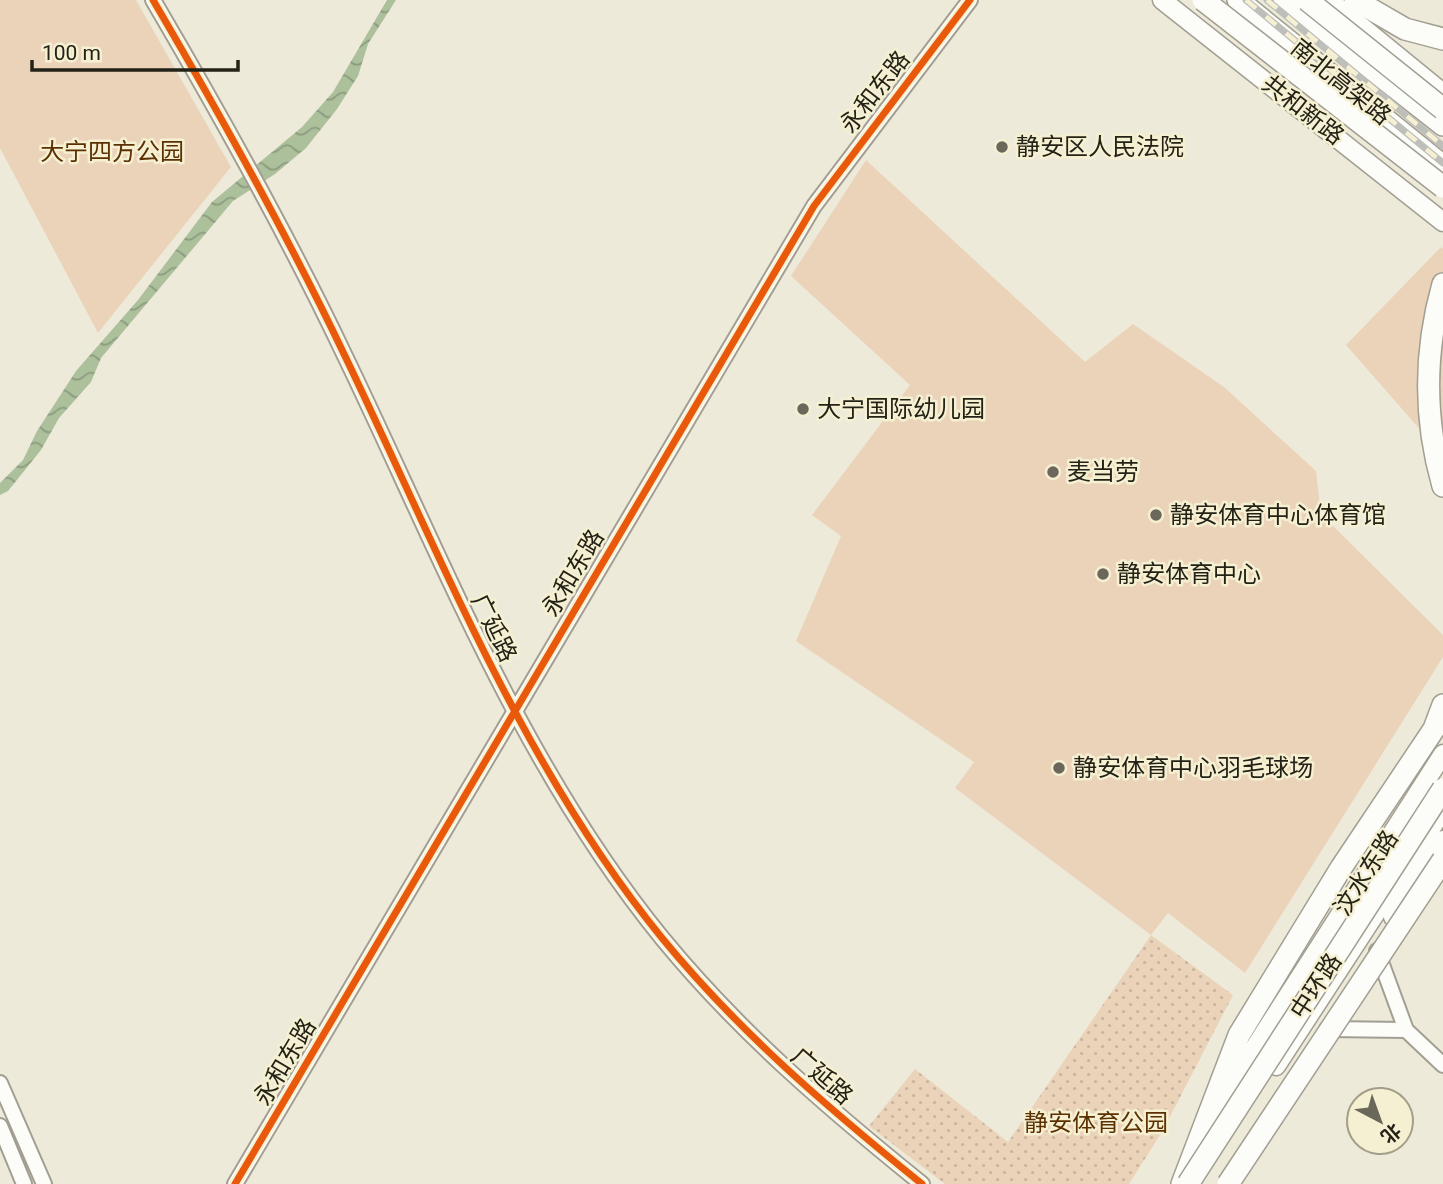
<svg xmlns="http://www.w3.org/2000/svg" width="1443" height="1184" font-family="Roboto,'Noto Sans SC',sans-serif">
  <defs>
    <pattern id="garden-dots" width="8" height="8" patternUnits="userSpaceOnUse" patternTransform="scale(1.75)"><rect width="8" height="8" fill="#ebd3ba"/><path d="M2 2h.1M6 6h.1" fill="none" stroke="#c9b59f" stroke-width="1.8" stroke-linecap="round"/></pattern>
    <pattern id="water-waves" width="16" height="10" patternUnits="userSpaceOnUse" patternTransform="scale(1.75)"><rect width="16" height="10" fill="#acc09c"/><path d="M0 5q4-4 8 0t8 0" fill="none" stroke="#8c9c7e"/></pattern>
  </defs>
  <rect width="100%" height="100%" fill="#eeeada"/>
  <path fill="#ebd3ba" d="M0 0H136L231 167 98 333 0 148Z
    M866 160 1085 362 1133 324 1224 387 1316 471 1321 514 1443 635V657L1245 973 1168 913 1151 935 955 788 974 762 796 641 841 536 812 515 910 385 791 276Z
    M1441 247 1443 249V469L1438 450 1346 345Z"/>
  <path fill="url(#garden-dots)" d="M1151 935 1233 995 1162 1132 1129 1184H945L869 1126 915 1069 1008 1142Z"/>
  <path fill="url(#water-waves)" d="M387 0H396L368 44 358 76 337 109 306 148 275 174 233 201 101 358 91 382 59 418 41 450 8 491 0 495V483L23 460 37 431 76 371 138 300 212 202 302 127 333 92Z"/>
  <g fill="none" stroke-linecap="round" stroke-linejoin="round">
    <g stroke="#a29f92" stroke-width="18">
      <path id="minor" d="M153 0C221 116 286 232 344 354 440 553 521 765 662 938 739 1032 828 1108 922 1184
        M1377 951 1406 1030 1443 1065
        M1327 1029 1406 1030
        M0 1083 44 1184
        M0 1126 24 1184
        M235 1184 814 206 970 0"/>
    </g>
    <g stroke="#a29f92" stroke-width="21">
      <path id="major" d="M1162 0 1443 222
        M1329 0 1443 93
        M1393 917 1443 840
        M1276 1066 1443 810
        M1227 1113 1248 1058 1443 754"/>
    </g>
    <g stroke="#a29f92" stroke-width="24">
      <path id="highway" d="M1238 0 1443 166
        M1284 0 1443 125
        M1355 0 1405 29 1443 39
        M1443 284C1424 351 1424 420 1443 486
        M1182 1184 1239 1035 1341 868 1434 729 1443 705"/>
    </g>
    <use href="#minor" stroke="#fcfcf9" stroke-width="14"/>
    <use href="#major" stroke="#fcfcf9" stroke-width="18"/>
    <use href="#highway" stroke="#fcfcf9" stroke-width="21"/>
    <g stroke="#bebeba" stroke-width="7">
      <path id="rail" d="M1246 0 1443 163
        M1267 0 1443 146"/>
    </g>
    <use href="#rail" stroke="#f6f0d2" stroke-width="4.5" stroke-dasharray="13" stroke-linecap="butt"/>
    <g stroke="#a29f92" stroke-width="24" stroke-linecap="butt">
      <path id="highway-bridge" d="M1203 0 1443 187
        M1307 0 1443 109
        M1188 1184 1443 789
        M1228 1184 1443 860"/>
    </g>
    <use href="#highway-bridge" stroke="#fcfcf9" stroke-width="21"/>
    <g stroke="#f6f0d2" stroke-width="11">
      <path id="cycleway" d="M153 0C221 116 286 232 344 354 440 553 521 765 662 938 739 1032 828 1108 922 1184
        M235 1184 814 206 970 0"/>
    </g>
    <use href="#cycleway" stroke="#e8590c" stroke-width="7"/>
  </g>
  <g fill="#6b685b" stroke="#f6f0d2" stroke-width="2.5">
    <circle cx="1002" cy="147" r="7"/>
    <circle cx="803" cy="409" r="7"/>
    <circle cx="1053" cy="472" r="7"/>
    <circle cx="1156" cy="515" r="7"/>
    <circle cx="1103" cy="574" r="7"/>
    <circle cx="1059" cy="768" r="7"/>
  </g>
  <g text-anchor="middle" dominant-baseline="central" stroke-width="5" stroke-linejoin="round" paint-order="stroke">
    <g font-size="24" fill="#242217" stroke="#f6f0d2">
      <text transform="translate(1341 82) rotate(39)">南北高架路</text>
      <text transform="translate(875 92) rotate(-52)">永和东路</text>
      <text transform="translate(1303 110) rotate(38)">共和新路</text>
      <text transform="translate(573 573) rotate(-59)">永和东路</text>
      <text transform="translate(494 628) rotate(64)">广延路</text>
      <text transform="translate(1366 873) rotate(-57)">汶水东路</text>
      <text transform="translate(1316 986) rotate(-57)">中环路</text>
      <text transform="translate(285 1062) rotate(-59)">永和东路</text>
      <text transform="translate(822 1076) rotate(41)">广延路</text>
    </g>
    <g font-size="24" fill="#242217" stroke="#f6f0d2" text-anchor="start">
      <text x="1016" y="147">静安区人民法院</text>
      <text x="817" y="409">大宁国际幼儿园</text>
      <text x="1067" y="472">麦当劳</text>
      <text x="1170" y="515">静安体育中心体育馆</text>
      <text x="1117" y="574">静安体育中心</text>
      <text x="1073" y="768">静安体育中心羽毛球场</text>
    </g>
    <g font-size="24" fill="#5b3103" stroke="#f6f0d2">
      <text x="112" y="152">大宁四方公园</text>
      <text x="1096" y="1123">静安体育公园</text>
    </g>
  </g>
  <g transform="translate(1380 1121) rotate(139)"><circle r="33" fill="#f6f0d2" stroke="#a29e87" stroke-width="2"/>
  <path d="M0-5L12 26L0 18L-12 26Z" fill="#6b685b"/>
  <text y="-10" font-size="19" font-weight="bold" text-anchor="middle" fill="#242217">北</text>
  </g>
  <path d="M32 60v10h206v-10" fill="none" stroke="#242217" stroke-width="3.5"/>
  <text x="42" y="60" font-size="21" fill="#242217" stroke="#f6f0d2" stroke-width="5" paint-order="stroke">100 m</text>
</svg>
